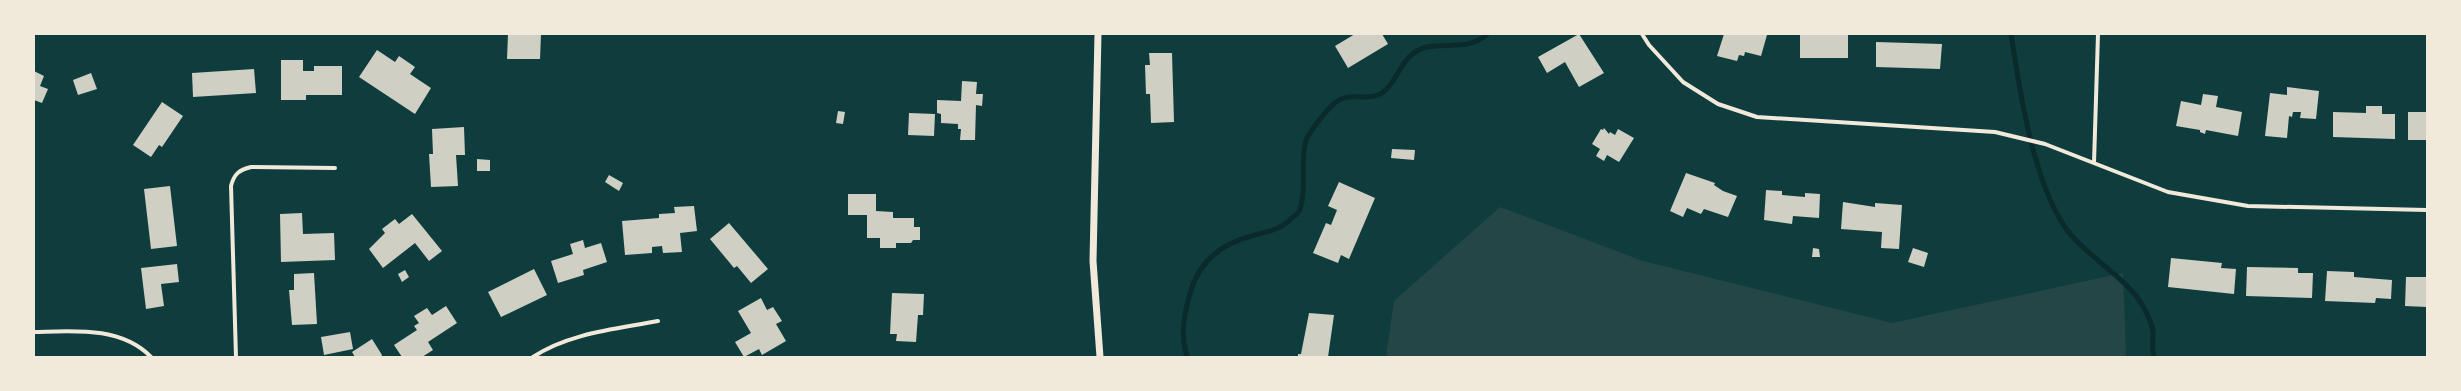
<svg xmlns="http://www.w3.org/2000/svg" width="2461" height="391" font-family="'Fira Sans Condensed',sans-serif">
  <rect width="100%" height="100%" fill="#0f3d3e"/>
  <path fill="#244646" d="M1500 207 1643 261 1892 323 2123 273 2126 356 2146 357H1386L1394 301Z"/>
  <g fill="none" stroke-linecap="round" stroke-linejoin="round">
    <path stroke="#0a2a2b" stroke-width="5" d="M2011 34C2020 92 2033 183 2067 230 2088 258 2129 279 2144 308 2147 314 2152 324 2153 330 2154 340 2151 347 2154 357
      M1187 357C1181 337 1183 321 1188 301 1196 265 1216 246 1251 236 1266 232 1281 230 1292 218 1295 216 1299 213 1300 209 1307 191 1300 155 1306 140 1309 132 1329 107 1336 102 1349 91 1368 102 1382 93 1399 82 1400 53 1427 47 1448 43 1471 50 1487 34"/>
  </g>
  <path fill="#cfcfc3" d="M508 34H541L540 59H507Z
    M1355 34H1382L1388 44 1348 68 1335 46Z
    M1579 34 1604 73 1579 87 1565 62 1547 73 1538 57Z
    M1724 34 1767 35 1761 56 1745 52 1744 56 1739 55 1737 61 1717 56Z
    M1800 34H1848V58H1800Z
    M1876 42 1942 44 1940 69 1876 67Z
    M377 50 395 62 399 56 415 67 410 74 431 88 415 114 359 77Z
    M1149 53H1172L1174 122 1151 123 1150 94H1146L1145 65H1150Z
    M281 60H303V71H314V66H342V95H306V100H281Z
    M254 69 256 93 193 97 192 73Z
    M34 71 44 76 40 86 48 89 42 103 34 100Z
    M91 73 97 89 78 95 73 80Z
    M962 81 977 82 976 94H983L982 106 976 105 975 140H960L961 129H958V124L941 123V114L937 113V100L961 101Z
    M2287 87 2319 91 2316 119 2300 118 2301 112H2293L2292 117 2289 116 2287 138 2265 136 2270 93 2287 95Z
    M2203 94 2218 96 2216 107 2242 112 2238 136 2206 130 2205 134 2200 132V130L2176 126 2181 101 2201 105Z
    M162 102 183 116 162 147 159 145 151 157 133 145Z
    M2366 106H2382V114H2395V139L2333 137V112L2366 113Z
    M838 111 845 112 843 124 836 123Z
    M2408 112H2427V140H2408Z
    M909 113 935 114 934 136 908 135Z
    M464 127 465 155H456L458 186 431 187 429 154H433L432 129Z
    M1604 128 1609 134 1610 132 1615 135 1618 129 1634 138 1619 162 1607 155 1604 161 1596 156 1600 149 1592 144 1601 129 1603 130Z
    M1392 149 1415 150 1414 160 1391 158Z
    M477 159 490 160V171H477Z
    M1686 173 1715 183 1714 185 1723 191 1737 196 1728 217 1704 209 1701 214 1687 208 1683 217 1670 211Z
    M609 175 623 183 619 191 605 182Z
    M1339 182 1375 198 1349 259 1341 255 1338 263 1313 253 1326 223 1331 225 1337 210 1328 206Z
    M170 186 177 246 151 249 144 189Z
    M1766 190 1782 191V195L1805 197V193L1820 194 1819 218 1793 216 1792 224 1764 220Z
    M848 194H876V211L893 212V218H914V227H920V240H913L911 243H896V248H880V238H867V215H848Z
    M1843 202 1875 207V203L1902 205 1899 249 1881 248 1882 232 1841 229Z
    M694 206 697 231 680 233 682 252 663 253 662 246 652 247V253L625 255 622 221 659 218V214L675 213 674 207Z
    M302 213 303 234 334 233 335 260 281 262 280 214Z
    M412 214 442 251 429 261 415 243 383 268 369 249 385 233 382 229 395 219 399 224Z
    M729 223 768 269 751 283 737 266 734 268 710 239Z
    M583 240 585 248 601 243 607 262 583 270 584 275 558 283 551 261 573 254 570 244Z
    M1813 248 1819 249 1820 257H1812Z
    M1913 248 1928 253 1924 267 1908 262Z
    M2171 258 2222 263 2221 268 2236 269 2234 294 2168 287Z
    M177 264 179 282 161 284 164 306 146 309 141 268Z
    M2247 267 2298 268V273H2313L2312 298 2246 296Z
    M534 269 547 295 501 317 488 292Z
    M405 270 409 277 402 282 398 274Z
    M2327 271 2354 272V277L2392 280 2391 299 2376 298 2375 303 2325 301Z
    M314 273 317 324 292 325 289 290H294V274Z
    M2406 277H2427V307L2405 306Z
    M892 293 924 294 923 315H918L916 342 896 341 897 334H890Z
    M761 298 767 310 773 307 782 321 776 324 786 341 762 355 759 349 744 357 735 342 751 333 738 311Z
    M446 306 457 323 428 342 433 350 422 357H402L394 345 417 330 414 326 419 323 414 316 427 308 432 315Z
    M1309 313 1334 315 1328 357H1298V354H1301Z
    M350 332 353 349 324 355 321 337Z
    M372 339 382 355 381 357H355L352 352Z"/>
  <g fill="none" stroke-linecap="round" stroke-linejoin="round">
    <path stroke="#f1e9da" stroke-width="4" d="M1642 34 1649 45 1683 82 1718 104 1757 117 1995 132 2045 144 2168 192 2248 206 2427 210
      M2094 163 2098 34
      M34 332C73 331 121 326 151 357
      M236 357 231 186C234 174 239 170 251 167L335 168
      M533 357C569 333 617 329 658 321"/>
    <path stroke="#f1e9da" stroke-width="7" d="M1098 34 1093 261 1100 357"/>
  </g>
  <rect width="2461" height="391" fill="none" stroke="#f1e9da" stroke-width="70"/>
</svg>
